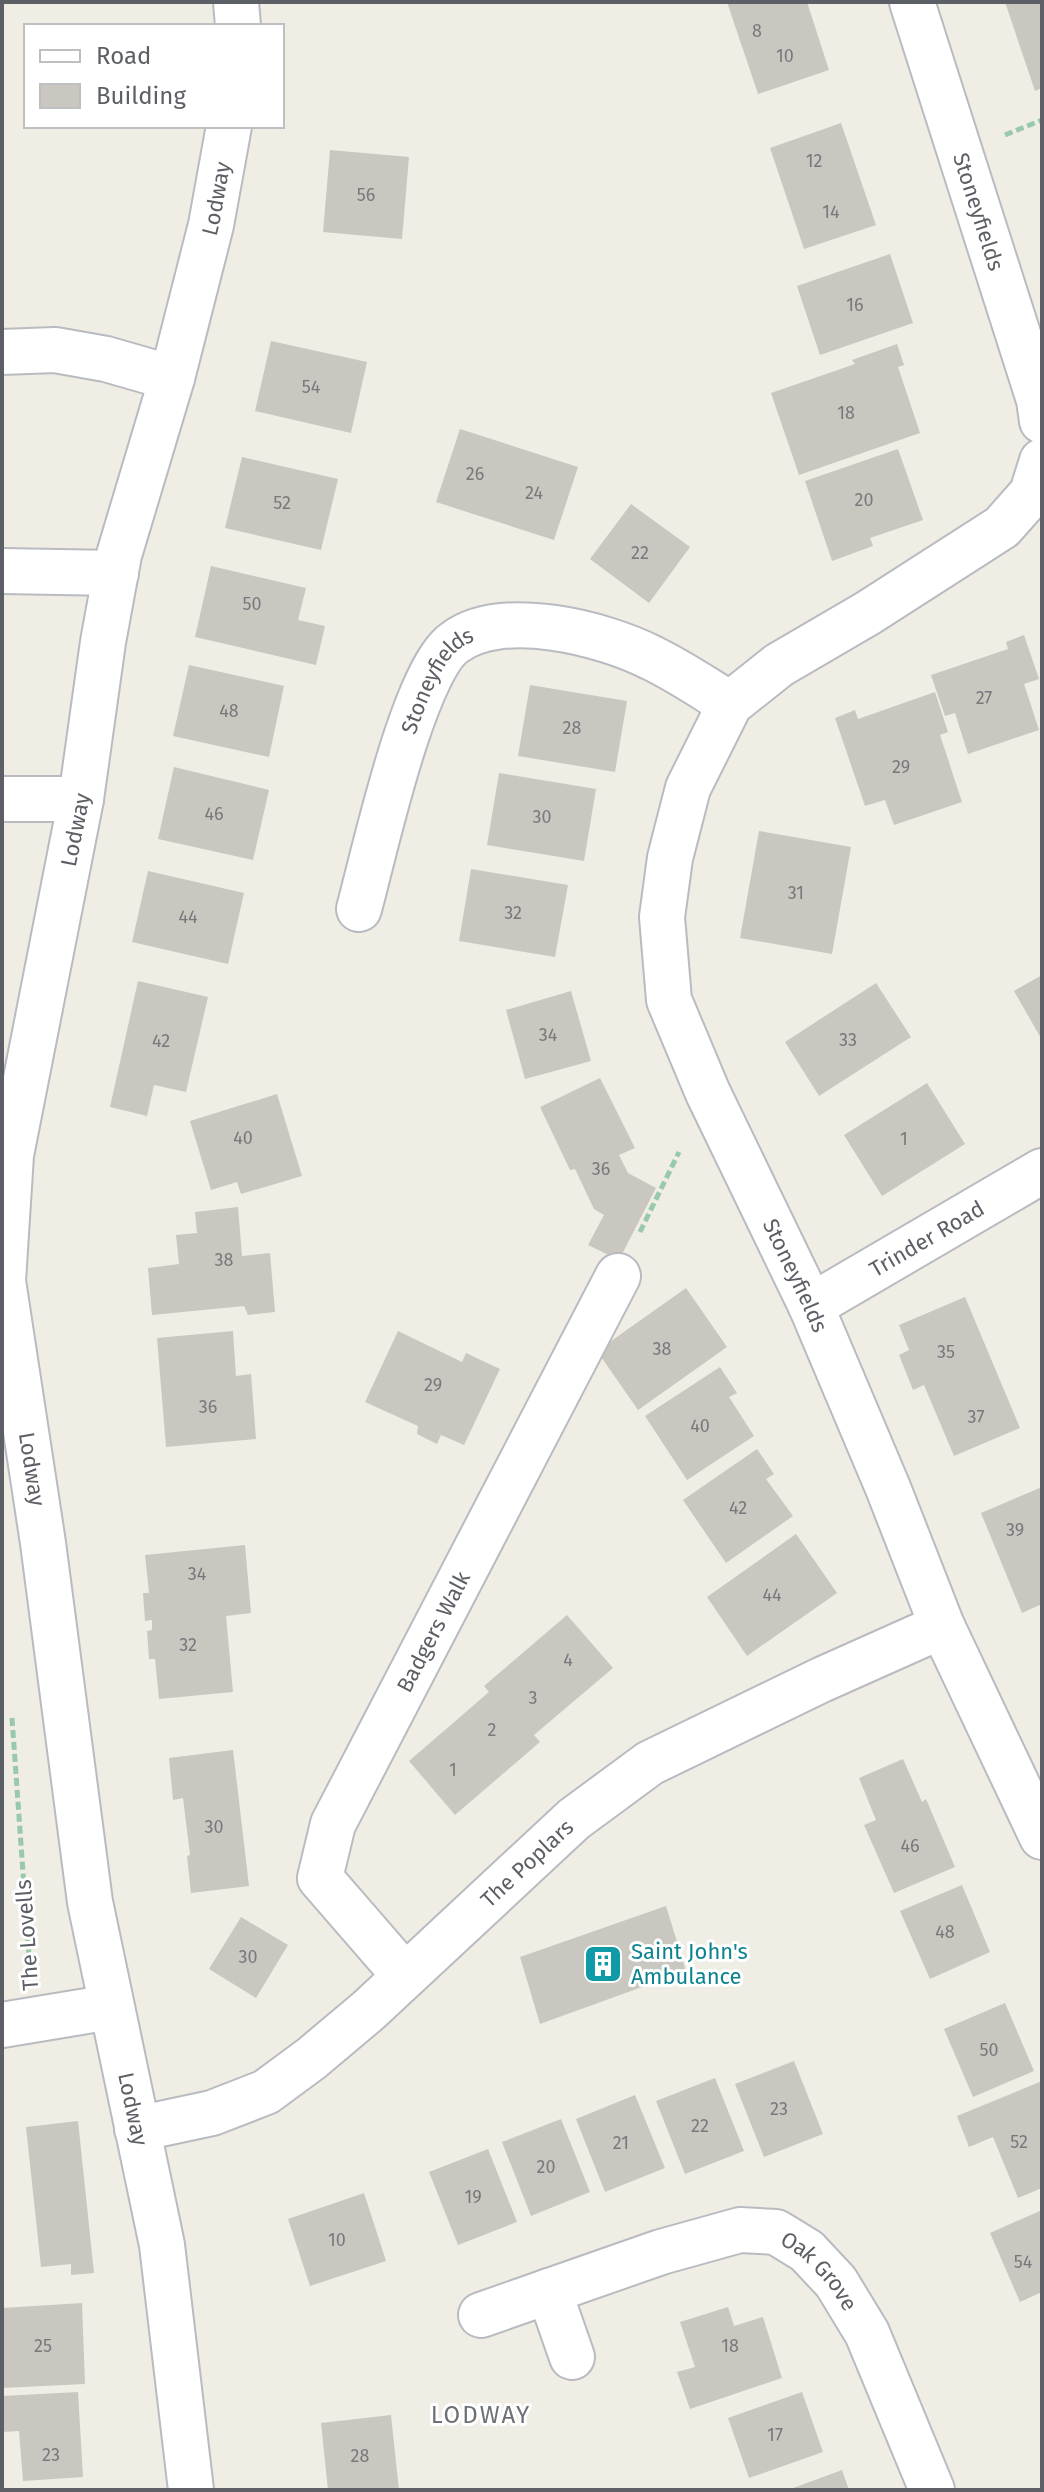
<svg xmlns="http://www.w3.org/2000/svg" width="1044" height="2492" font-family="'Fira Sans',sans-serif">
  <rect width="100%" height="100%" fill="#efede4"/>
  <path fill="#cac7c1" d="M727 2H807L829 70 758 94Z
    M1005 2H1042V88L1035 91Z
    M841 123 876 225 804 249 770 148Z
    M330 150 409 157 402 239 323 232Z
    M890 254 913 323 820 355 797 286Z
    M271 341 367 362 351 433 255 411Z
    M897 344 904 365 898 367 920 433 799 475 771 393 855 364 852 360Z
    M460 429 578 467 554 540 436 502Z
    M898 449 923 520 870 538 873 546 832 561 805 481Z
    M242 457 338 479 321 550 225 528Z
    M631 504 690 547 649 603 590 559Z
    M211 566 306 588 298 620 325 626 316 665 195 637Z
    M1024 635 1039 679 1024 684 1039 730 968 754 955 713 945 716 931 675 1008 649 1006 642Z
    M189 665 284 686 269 757 173 736Z
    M530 685 627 701 615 772 518 756Z
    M935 692 948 732 940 735 962 802 894 825 885 800 865 806 835 718 855 710 858 719Z
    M174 767 269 790 253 860 158 839Z
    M499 773 596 789 584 861 487 845Z
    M759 831 851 847 832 954 740 938Z
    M471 869 568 885 555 957 459 941Z
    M148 871 244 893 228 964 132 942Z
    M1042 975V1040L1014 991Z
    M138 981 208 997 186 1092 154 1085 147 1116 110 1107Z
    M876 983 911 1037 819 1096 785 1042Z
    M571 991 591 1061 525 1079 506 1010Z
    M600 1078 635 1148 619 1155 628 1173 656 1188 619 1260 588 1245 604 1215 594 1209 575 1169 570 1170 540 1107Z
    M927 1083 965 1144 882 1196 844 1135Z
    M277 1094 302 1176 241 1194 237 1182 211 1190 190 1121Z
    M238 1207 242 1256 270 1253 275 1312 248 1315 244 1306 152 1315 148 1268 179 1264 176 1235 197 1233 195 1212Z
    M686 1288 727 1347 638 1410 597 1351Z
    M965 1297 1020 1428 954 1456 924 1385 913 1390 899 1355 909 1350 899 1325Z
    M233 1331 236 1376 251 1374 256 1439 166 1447 157 1338Z
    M398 1331 462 1362 466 1353 500 1369 464 1445 441 1435 437 1444 417 1434 418 1426 365 1402Z
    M720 1367 737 1393 729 1397 754 1436 687 1480 645 1416Z
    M757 1449 774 1474 766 1479 793 1516 726 1563 683 1500Z
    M1042 1487V1604L1022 1613 981 1513Z
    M796 1534 837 1593 747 1656 707 1597Z
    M245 1545 251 1613 226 1616 233 1692 159 1699 155 1659H149L147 1631 152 1630V1620L145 1621 143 1593H149L145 1555Z
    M567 1615 613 1668 534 1735 540 1742 455 1815 409 1761 489 1692 484 1686Z
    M233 1750 249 1886 191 1893 187 1856 190 1855 183 1798 173 1800 169 1758Z
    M903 1759 922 1802 926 1799 955 1867 894 1893 864 1825 876 1820 859 1778Z
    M962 1885 990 1952 930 1979 900 1911Z
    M666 1906 686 1971 540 2024 520 1957Z
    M241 1917 288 1945 256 1998 209 1969Z
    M1005 2003 1034 2071 973 2097 944 2029Z
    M794 2061 823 2134 764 2157 735 2084Z
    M715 2078 744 2151 685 2174 656 2101Z
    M1042 2081V2188L1018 2198 993 2137 969 2147 957 2116Z
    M635 2095 665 2168 605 2192 576 2119Z
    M561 2119 590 2192 531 2216 502 2142Z
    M78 2121 94 2273 71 2275V2264L41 2267 26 2127Z
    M488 2149 517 2222 458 2245 429 2172Z
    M364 2193 386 2261 310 2286 288 2219Z
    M1042 2210V2292L1020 2302 990 2233Z
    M82 2303 85 2384 2 2388V2308Z
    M728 2307 734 2326 763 2317 782 2378 690 2409 677 2372 695 2367 680 2322Z
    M78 2392 83 2477 23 2481 19 2431 2 2432V2396Z
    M802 2392 823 2452 749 2478 728 2418Z
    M391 2415 399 2490H328L321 2423Z
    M842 2470 849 2490H788Z"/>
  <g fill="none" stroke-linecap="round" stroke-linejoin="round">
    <g stroke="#b9bbc0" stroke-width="48">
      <g id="minor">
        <path d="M236 2 238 26"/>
        <path id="s1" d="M912 2 1039 400 1042 421"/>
        <path d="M2 352 55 350 106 359 172 378"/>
        <path id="s2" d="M1042 461 1032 493 1002 527 868 613 779 665 730 704 688 788 670 858 662 917 669 1000 708 1093 811 1306 888 1488 942 1626 1042 1837"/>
        <path d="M2 571 116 573"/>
        <path d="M2 799H81"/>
        <path id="s3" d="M359 909C374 854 413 673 454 643 501 607 603 633 652 658 679 671 704 688 730 704"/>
        <path id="s4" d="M811 1306 1042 1171"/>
        <path id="s5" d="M405 1976 320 1878 333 1824 618 1276"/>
        <path d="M2 2025 111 2007"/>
        <path id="s6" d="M137 2129 212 2113 266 2092 312 2058 369 2010 574 1819 650 1763 821 1680 942 1626"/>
        <path d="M549 2291 572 2357"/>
        <path id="s7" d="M481 2315 661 2252 740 2230 776 2232 807 2251 836 2282 867 2333 932 2490"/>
        <path id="s8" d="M191 2490 162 2245 90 1902 43 1543 3 1281 11 1155 81 799 103 642 119 555 172 378 211 225 229 126"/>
      </g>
    </g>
    <path stroke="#98c9aa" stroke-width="5" stroke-dasharray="8 4" stroke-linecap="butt" d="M1005 135 1042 120
      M640 1232 679 1152
      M12 1718 30 1971"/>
    <use href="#minor" stroke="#fff" stroke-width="44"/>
  </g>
  <defs>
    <g id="building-square" transform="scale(2)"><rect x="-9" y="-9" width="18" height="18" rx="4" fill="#0f9aa8" stroke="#fff"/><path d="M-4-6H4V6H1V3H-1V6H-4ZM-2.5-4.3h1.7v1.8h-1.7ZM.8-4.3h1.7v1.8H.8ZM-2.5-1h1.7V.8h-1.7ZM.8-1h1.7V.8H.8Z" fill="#fff"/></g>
  </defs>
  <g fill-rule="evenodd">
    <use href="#building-square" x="603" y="1964"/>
  </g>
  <g text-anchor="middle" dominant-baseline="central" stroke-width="6" stroke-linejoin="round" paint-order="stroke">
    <g font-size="18" fill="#78797c">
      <text x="757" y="31">8</text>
      <text x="785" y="56">10</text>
      <text x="814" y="161">12</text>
      <text x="366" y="195">56</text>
      <text x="831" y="212">14</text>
      <text x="855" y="305">16</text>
      <text x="311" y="387">54</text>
      <text x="846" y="413">18</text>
      <text x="475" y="474">26</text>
      <text x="534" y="493">24</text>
      <text x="864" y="500">20</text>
      <text x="282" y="503">52</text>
      <text x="640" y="553">22</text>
      <text x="252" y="604">50</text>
      <text x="984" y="698">27</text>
      <text x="229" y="711">48</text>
      <text x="572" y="728">28</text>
      <text x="901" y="767">29</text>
      <text x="214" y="814">46</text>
      <text x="542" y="817">30</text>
      <text x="796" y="893">31</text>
      <text x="513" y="913">32</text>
      <text x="188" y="917">44</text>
      <text x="548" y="1035">34</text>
      <text x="848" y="1040">33</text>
      <text x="161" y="1041">42</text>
      <text x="243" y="1138">40</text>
      <text x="904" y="1139">1</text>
      <text x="601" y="1169">36</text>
      <text x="224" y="1260">38</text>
      <text x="662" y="1349">38</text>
      <text x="946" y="1352">35</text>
      <text x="433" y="1385">29</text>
      <text x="208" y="1407">36</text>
      <text x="976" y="1417">37</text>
      <text x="700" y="1426">40</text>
      <text x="738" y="1508">42</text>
      <text x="1015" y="1530">39</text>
      <text x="197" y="1574">34</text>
      <text x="772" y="1595">44</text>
      <text x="188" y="1645">32</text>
      <text x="568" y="1660">4</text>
      <text x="533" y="1698">3</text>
      <text x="492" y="1730">2</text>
      <text x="453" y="1770">1</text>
      <text x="214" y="1827">30</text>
      <text x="910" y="1846">46</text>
      <text x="945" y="1932">48</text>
      <text x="248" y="1957">30</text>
      <text x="989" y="2050">50</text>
      <text x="779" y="2109">23</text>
      <text x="700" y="2126">22</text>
      <text x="1019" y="2142">52</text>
      <text x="621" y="2143">21</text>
      <text x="546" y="2167">20</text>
      <text x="473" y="2197">19</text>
      <text x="337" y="2240">10</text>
      <text x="1023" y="2262">54</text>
      <text x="43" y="2346">25</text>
      <text x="730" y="2346">18</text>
      <text x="775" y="2435">17</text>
      <text x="51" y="2455">23</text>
      <text x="360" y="2456">28</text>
    </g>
    <g font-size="22" fill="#5c5f65" stroke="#fff">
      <text stroke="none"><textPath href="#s8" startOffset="2330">Lodway</textPath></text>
      <text stroke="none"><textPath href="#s1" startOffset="220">Stoneyfields</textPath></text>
      <text stroke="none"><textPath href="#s3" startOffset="244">Stoneyfields</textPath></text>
      <text stroke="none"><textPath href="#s8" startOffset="1682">Lodway</textPath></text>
      <text stroke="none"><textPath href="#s4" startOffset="134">Trinder Road</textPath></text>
      <text stroke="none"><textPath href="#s2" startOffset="1016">Stoneyfields</textPath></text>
      <text transform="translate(32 1469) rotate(81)">Lodway</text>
      <text stroke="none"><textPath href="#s5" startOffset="402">Badgers Walk</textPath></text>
      <text stroke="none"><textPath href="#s6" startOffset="482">The Poplars</textPath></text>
      <text transform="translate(27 1935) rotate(-94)">The Lovells</text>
      <text transform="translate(133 2109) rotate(78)">Lodway</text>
      <text stroke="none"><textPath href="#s7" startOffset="368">Oak Grove</textPath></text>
    </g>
    <g font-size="22" fill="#0d838f" stroke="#fff" text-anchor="start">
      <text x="631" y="1951">Saint John's<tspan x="631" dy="25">Ambulance</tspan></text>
    </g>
    <g font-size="24" letter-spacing="2" fill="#6d7177" stroke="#fff">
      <text x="481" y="2415">LODWAY</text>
    </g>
  </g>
  <rect width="1044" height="2492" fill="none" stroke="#5c5f65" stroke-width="8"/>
  <rect x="24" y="24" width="260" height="104" fill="#ffffff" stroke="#bebfc1" stroke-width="2"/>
  <rect x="40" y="50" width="40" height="12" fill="#ffffff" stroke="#bebfc1" stroke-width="2"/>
  <text x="96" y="64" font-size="24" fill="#5c5f65">Road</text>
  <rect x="40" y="84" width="40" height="24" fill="#cac7c1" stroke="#bebfc1" stroke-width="2"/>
  <text x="96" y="104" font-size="24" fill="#5c5f65">Building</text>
</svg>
